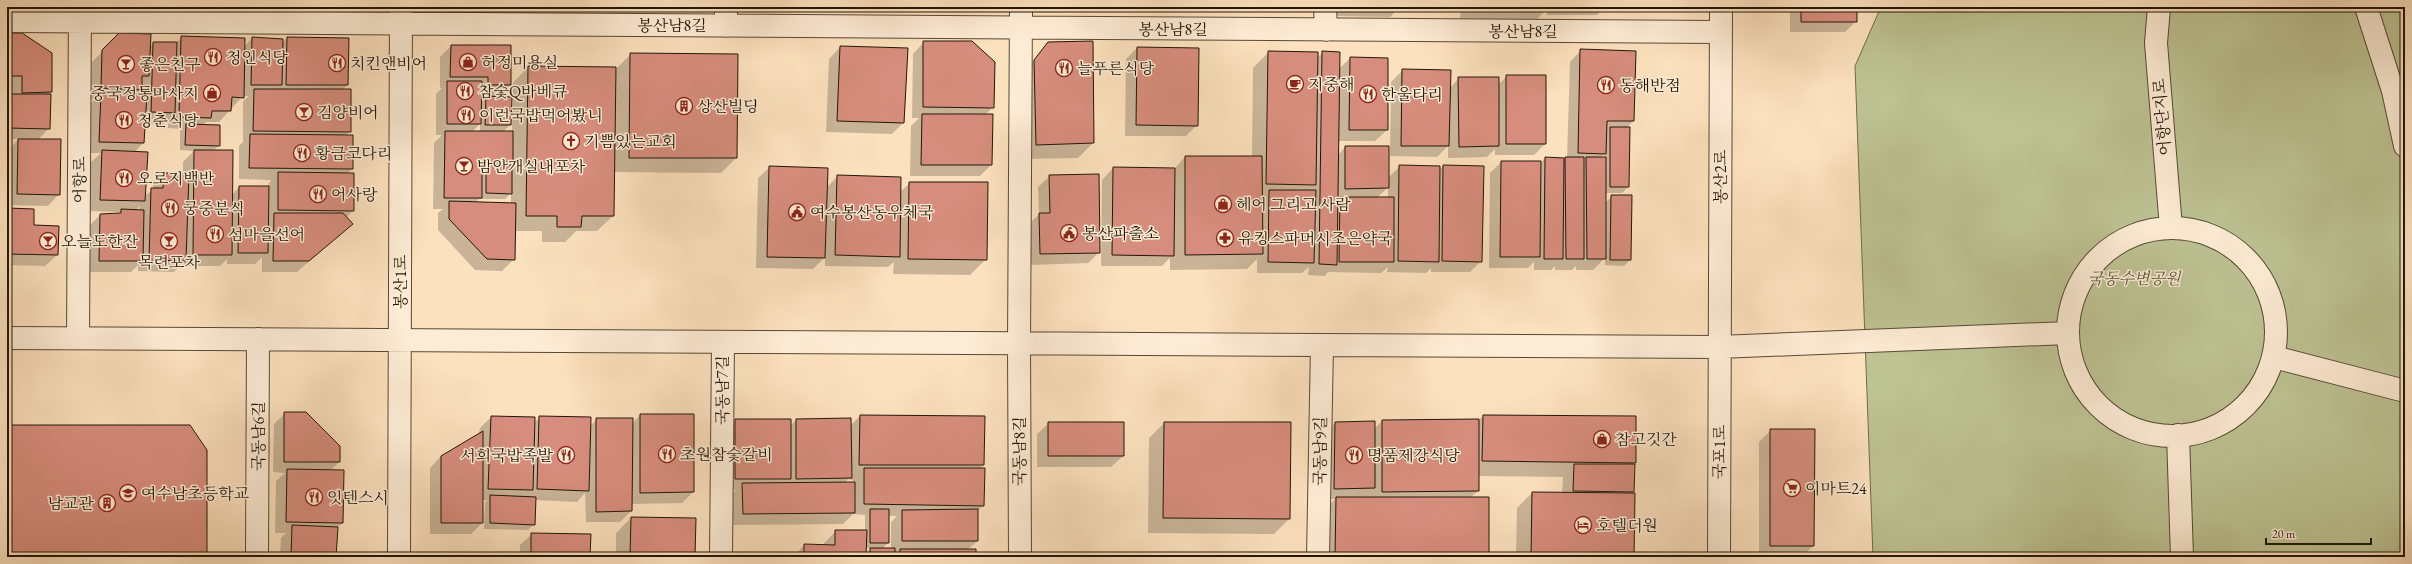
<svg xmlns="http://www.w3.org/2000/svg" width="2412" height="564" font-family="'EB Garamond','Noto Serif KR',serif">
  <rect width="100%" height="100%" fill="#fce1be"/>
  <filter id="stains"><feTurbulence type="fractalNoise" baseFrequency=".005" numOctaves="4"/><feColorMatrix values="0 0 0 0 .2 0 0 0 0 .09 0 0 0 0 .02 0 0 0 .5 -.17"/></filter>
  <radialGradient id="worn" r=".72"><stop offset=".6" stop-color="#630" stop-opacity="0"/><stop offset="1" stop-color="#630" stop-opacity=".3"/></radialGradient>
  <path fill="#bdc393" stroke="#706c4d" d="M1881 7H2405V557H1873L1855 66Z"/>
  <path fill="#0003" fill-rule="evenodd" d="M7 7H35L31 12H7Z
    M99 7H201L195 13 105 12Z
    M253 7H284L280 11H252Z
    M285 7H338L333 12 285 11Z
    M1029 7H1107L1104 10H1033Z
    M1145 7H1242L1241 9Z
    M1328 7H1400L1390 17 1336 16Z
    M1461 7H1605L1597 15H1547V9L1533 23 1460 21Z
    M1790 7H1856V21L1845 32H1790Z
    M7 34 51 53V92L48 95 49 128 38 140 59 194 48 206 7 205V151L19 139H7V95H11V86H7Z
    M120 34 150 47 153 43H176L182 37 244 47 252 38 281 44 287 38 347 85 342 90 350 131 345 136 352 169 347 174 353 210 346 218 352 224 297 272H262V257L255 264H227V259L220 266H182V264L174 272 138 271V265L131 272H88L89 226 100 215H117L120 212 89 211 91 162 101 153H88L90 104 95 99H90L92 62ZM141 89V95H136ZM243 96H249L243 101V142L239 146V179L271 180 267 187H239L232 195 213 151 219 145 203 125 206 122H219ZM168 118V128L183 129 180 131V150L194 151 183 162V174H164L153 185V189L145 196 134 153 143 143 144 123 163 124ZM140 206 139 211H135Z
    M924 42 993 107 985 115H992L991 165 980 176H910L911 126 919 118H912L913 54Z
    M1049 43 1093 143 1078 158 1021 159 1020 76Z
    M451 46 510 85 497 97 510 125 503 132H512L513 83 528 67 615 70 631 54 736 158 721 173 613 172V216L597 231H576L565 242H542V231H514V259L502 271 475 270 438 230V213L443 209H433L434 143 442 135H436V94L442 88H440V57ZM481 96H487L481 103ZM480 124V132H472ZM512 161V166H507ZM511 193V204L475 203 479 199H505Z
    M840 47 903 123 892 134 826 132 829 59Z
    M1137 48 1198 49 1197 125 1186 136H1125L1126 59Z
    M1581 50 1633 121 1626 128 1628 187 1622 193H1605V203L1612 196 1630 260 1624 266 1605 265V258L1593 270H1576V266L1572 270H1555V266L1551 270H1534V262L1528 268H1489L1490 173 1501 162H1541L1545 158 1563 161 1567 158 1570 62ZM1605 154 1604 158H1600Z
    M1269 52 1317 58 1323 52 1339 69 1350 58 1387 59V130L1375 141H1338V155L1345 147 1388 178 1400 166 1439 171 1443 166 1481 261 1470 272H1431V268L1426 273 1387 272 1388 267 1381 273 1328 272 1325 276 1308 275 1309 267 1302 273H1257V259L1247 269 1170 270V258L1162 266H1101L1102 180 1113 168 1174 169 1185 157H1252L1253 68ZM1388 187V198H1377Z
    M1403 70 1450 88 1459 78 1498 85 1507 76 1545 144 1534 155H1495V149L1487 157 1448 158V146L1437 157 1390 156 1391 82Z
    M770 167 826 188 838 176 900 192 910 183 986 259 970 275 893 274 894 262 888 267 825 266V257L813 269 756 268 758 178Z
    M1050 176 1099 252 1088 263 1029 265 1028 225 1039 214 1038 187Z
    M7 209 33 226 58 227 57 255 45 266 7 265Z
    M285 413 339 462 330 471 342 523 337 528 335 557H280L281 538 286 533H275L276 481 285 473 273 472 274 424Z
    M640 415H693V492L682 503 631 504V511L620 522H586L585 493 577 502 535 500 534 524 528 530 484 529 485 502 487 500H482V523L471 534H430V468L441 456 479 434 480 428 491 417 534 418V423L540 417 590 426 597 419 632 424Z
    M860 416 984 417 983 465 979 469 983 505 977 512V541L968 550 975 557H793L804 545 824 546V543L836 531H865V515L853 514 843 524 732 525 731 495 736 490H725L724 432 735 420 790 426 796 420 850 426ZM848 479 853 480V483H845ZM888 516H897L891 522V549H882L888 543ZM866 548H871L866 554ZM894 552H898L894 556Z
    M1483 416 1635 462 1631 465 1633 491 1630 494 1633 557H1516L1517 508 1532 493H1562L1563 477 1478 476V491L1470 498 1487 557H1321V514L1335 499H1324V434L1335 423 1374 429 1382 421 1479 420Z
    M1049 423 1123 456 1111 467H1037V434Z
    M1164 423 1289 519 1274 534 1148 533 1149 438Z
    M1771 430 1813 546 1802 557H1759V442Z
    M631 518 694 557H616V533Z
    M532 534 589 557H520V545Z"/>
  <path fill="#d78d7d" stroke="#221607" d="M1801 7H1857V22H1801Z
    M7 33H22L52 53V92L22 93V76H7Z
    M119 33 151 34 149 76H142V90L101 88 102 50Z
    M181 36 245 38 244 98 232 97 231 111H212L211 118 179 117Z
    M252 37 283 39 282 85H251Z
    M287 37 349 38 348 85H286Z
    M923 41H972L995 62 994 108 923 107Z
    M1093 41 1094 143 1036 145 1034 60 1048 42Z
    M153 42H177L175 113 151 112Z
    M451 45H511V85H488V77H450Z
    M840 46 908 48 904 123 837 121Z
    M1137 47 1199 48 1198 126 1136 125Z
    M1580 49 1636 51 1634 121H1607L1606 154 1578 153Z
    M1268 51 1318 52 1316 185 1266 184Z
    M1322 51 1340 52 1337 265 1319 264Z
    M630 53 738 54 737 158H629Z
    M1350 57 1388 58V130H1349Z
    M528 66 616 67 614 216H582L581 227H557V216H526Z
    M1402 69 1451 70 1449 146H1401Z
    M1506 75H1546V144H1506Z
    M1458 77H1499V146L1459 147Z
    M447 81H482L481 124H447Z
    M254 89H351V132L253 131Z
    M101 92 147 94 144 143 99 142Z
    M7 94H51L50 129 7 128Z
    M486 96 512 97 511 125H485Z
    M922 114H993L992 165H921Z
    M186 124 220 125V146L185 145Z
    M1610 127H1630L1629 187H1610Z
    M445 131H513V162H482V198H444Z
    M250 134 353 135V169L249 168Z
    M18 139H61L60 195 17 194Z
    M1345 146H1389V188L1345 189Z
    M102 150 148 152 145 201 100 200Z
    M194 150H233L232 255H193Z
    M1185 156H1262L1263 254 1185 255Z
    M1545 157 1564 158 1563 259H1544Z
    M1565 157H1584V259H1566Z
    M1586 157H1606V259H1587Z
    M1501 161H1541L1540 257H1500Z
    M486 165H512V194L486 193Z
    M1399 165 1440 166 1439 262 1398 261Z
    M1443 165 1484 166 1482 262 1442 261Z
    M769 166 828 168 825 258 767 257Z
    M1113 167 1175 168 1174 256 1112 255Z
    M278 172 354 173V211L278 210Z
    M164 173H189L186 261 149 260 151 188H163Z
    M1099 174 1100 253 1040 254 1039 213H1050L1049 175Z
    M837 175 901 177 900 257 835 255Z
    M909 182H988L987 260 908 259Z
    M239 186H269L268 253H238Z
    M1269 190H1316L1314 263 1268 262Z
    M1611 195H1632L1631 260H1610Z
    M1340 197H1394V262H1339Z
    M449 201 516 203 515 260 487 259 449 219Z
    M7 208 34 209V225L59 226 58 255 7 254Z
    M121 209 144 210 143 261H99L100 214 121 213Z
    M274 213H343L353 224 309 261H273Z
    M284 412H306L340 446V462H284Z
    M640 414H694V492L640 493Z
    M860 415 985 416 984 465H859Z
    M1483 415 1636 416V463L1482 461Z
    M491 416 535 417 533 490 488 489Z
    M539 416 591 417 589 491 537 489Z
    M596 418H633L632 511 596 512Z
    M851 418 852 478 796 479V419Z
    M735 419H791V479H735Z
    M1479 419V491L1382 492V420Z
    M1375 421V488L1334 489 1335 422Z
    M1048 422H1124V456H1048Z
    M1164 422H1291L1290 519 1163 518Z
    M9 425H190L207 450V557H7V427Z
    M1770 429H1815L1814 546H1770Z
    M483 431V523H441V456Z
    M1574 464H1635L1634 492 1573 491Z
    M864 468H985L984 506 864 504Z
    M287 469 344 470 343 523 286 522Z
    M855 482V513L743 514 742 483Z
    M1532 492 1635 493 1634 557H1531Z
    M490 495 536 497 535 525 490 523Z
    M1336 497H1489V557H1335Z
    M870 509H889V543H870Z
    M978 509V541H902V510Z
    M631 517 696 518 695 557H630Z
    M292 525 338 527 336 557H291Z
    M835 530H867L866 557H804V544L835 545Z
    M531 533 591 534 590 557H531Z
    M870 548H895V557H870Z
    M900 549H976V557H900Z"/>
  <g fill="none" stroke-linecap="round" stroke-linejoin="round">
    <g stroke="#584935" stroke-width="24">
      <path id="minor" d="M1325 7 1326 30
        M2159 7 2156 43 2171 228
        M2366 7 2393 91 2405 146
        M7 21 1721 32
        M726 26V7
        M2068 332a104 104 0 1 1 208 0a104 104 0 1 1-208 0Z
        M7 338 1719 347 2068 333
        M78 338 80 7
        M2274 357 2405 391
        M2178 435 2182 557
        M257 557 258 339
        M399 557 401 7
        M721 557 723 342
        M1020 557 1019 345 1021 7
        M1318 557 1322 345
        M1719 557 1721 7"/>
    </g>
    <use href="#minor" stroke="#fdecd5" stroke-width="22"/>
  </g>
  <defs>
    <g id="restaurant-ring" transform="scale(0.9)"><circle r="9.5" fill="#fdecd5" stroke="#8f2418" stroke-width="1.5"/><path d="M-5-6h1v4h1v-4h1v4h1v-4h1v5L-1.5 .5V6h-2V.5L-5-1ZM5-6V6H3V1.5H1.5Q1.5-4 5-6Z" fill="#8f2418"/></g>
    <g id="shop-ring" transform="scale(0.9)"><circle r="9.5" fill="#fdecd5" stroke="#8f2418" stroke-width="1.5"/><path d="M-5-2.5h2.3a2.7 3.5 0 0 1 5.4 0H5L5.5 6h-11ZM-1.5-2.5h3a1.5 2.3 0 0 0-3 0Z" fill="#8f2418"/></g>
    <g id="bar-ring" transform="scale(0.9)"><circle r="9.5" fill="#fdecd5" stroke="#8f2418" stroke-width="1.5"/><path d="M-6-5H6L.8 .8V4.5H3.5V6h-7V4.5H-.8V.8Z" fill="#8f2418"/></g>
    <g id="cafe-ring" transform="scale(0.9)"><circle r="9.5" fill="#fdecd5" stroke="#8f2418" stroke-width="1.5"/><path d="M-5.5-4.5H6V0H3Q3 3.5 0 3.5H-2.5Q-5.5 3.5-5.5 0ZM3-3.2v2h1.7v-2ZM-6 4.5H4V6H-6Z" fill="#8f2418"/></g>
    <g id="building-ring" transform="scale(0.9)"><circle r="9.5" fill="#fdecd5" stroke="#8f2418" stroke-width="1.5"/><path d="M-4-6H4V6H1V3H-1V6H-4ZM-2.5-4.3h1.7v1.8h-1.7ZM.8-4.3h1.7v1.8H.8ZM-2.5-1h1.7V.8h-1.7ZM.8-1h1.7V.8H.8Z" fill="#8f2418"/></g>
    <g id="church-ring" transform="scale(0.9)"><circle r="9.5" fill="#fdecd5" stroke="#8f2418" stroke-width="1.5"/><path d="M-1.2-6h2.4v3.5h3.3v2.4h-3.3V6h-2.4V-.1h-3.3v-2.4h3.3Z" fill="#8f2418"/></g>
    <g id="civic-ring" transform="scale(0.9)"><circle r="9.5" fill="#fdecd5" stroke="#8f2418" stroke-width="1.5"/><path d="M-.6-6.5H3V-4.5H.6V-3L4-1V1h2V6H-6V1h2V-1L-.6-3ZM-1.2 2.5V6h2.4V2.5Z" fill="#8f2418"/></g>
    <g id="pharmacy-ring" transform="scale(0.9)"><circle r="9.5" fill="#fdecd5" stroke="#8f2418" stroke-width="1.5"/><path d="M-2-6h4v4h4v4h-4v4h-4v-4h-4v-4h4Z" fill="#8f2418"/></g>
    <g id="supermarket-ring" transform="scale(0.9)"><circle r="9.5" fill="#fdecd5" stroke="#8f2418" stroke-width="1.5"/><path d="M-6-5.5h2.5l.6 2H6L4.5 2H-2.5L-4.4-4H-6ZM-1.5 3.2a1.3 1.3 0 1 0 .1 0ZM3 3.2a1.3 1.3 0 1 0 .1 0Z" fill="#8f2418"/></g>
    <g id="school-ring" transform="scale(0.9)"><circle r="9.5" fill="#fdecd5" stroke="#8f2418" stroke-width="1.5"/><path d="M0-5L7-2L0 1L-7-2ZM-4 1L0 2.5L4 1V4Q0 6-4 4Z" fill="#8f2418"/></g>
    <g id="hotel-ring" transform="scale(0.9)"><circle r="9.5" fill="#fdecd5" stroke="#8f2418" stroke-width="1.5"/><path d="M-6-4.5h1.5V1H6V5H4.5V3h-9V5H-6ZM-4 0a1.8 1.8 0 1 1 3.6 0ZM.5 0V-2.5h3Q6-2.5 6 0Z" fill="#8f2418"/></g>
  </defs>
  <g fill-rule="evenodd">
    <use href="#restaurant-ring" x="213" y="57"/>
    <use href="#shop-ring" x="468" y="62"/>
    <use href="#restaurant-ring" x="337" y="63"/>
    <use href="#bar-ring" x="126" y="64"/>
    <use href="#restaurant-ring" x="1064" y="68"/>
    <use href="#cafe-ring" x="1295" y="84"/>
    <use href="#restaurant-ring" x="1606" y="85"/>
    <use href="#restaurant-ring" x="465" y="91"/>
    <use href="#shop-ring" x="212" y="93"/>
    <use href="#restaurant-ring" x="1368" y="94"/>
    <use href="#building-ring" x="684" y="106"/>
    <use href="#bar-ring" x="304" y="112"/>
    <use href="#restaurant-ring" x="466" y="115"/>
    <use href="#restaurant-ring" x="124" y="120"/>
    <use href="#church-ring" x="571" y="141"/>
    <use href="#restaurant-ring" x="302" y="153"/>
    <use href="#bar-ring" x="464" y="166"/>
    <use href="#restaurant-ring" x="124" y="178"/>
    <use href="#restaurant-ring" x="318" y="194"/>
    <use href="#shop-ring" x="1223" y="204"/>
    <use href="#restaurant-ring" x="170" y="208"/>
    <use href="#civic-ring" x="797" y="212"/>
    <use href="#civic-ring" x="1069" y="233"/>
    <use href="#restaurant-ring" x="215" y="234"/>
    <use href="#pharmacy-ring" x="1225" y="238"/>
    <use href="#bar-ring" x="48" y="241"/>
    <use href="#bar-ring" x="169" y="241"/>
    <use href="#shop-ring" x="1602" y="439"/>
    <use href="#restaurant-ring" x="667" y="454"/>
    <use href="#restaurant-ring" x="566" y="455"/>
    <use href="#restaurant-ring" x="1354" y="455"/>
    <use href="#supermarket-ring" x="1792" y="488"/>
    <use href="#school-ring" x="128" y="493"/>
    <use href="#restaurant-ring" x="314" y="497"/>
    <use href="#building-ring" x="107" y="503"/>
    <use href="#hotel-ring" x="1583" y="525"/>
  </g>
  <g text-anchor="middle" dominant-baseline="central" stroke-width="3" stroke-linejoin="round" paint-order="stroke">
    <g font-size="16" fill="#221607" stroke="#fdecd5">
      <text x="672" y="25">봉산남8길</text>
      <text x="1173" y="29">봉산남8길</text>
      <text x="1523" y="31">봉산남8길</text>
      <text transform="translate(2162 117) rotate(-95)">어항단지로</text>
      <text transform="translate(1720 177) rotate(-90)">봉산2로</text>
      <text transform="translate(79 180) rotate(-90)">어항로</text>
      <text transform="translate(400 282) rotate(-90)">봉산1로</text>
      <text transform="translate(722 390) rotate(-90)">국동남7길</text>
      <text transform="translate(258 436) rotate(-90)">국동남6길</text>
      <text transform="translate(1019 451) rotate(-90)">국동남8길</text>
      <text transform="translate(1320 451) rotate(-89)">국동남9길</text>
      <text transform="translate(1719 452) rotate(-90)">국포1로</text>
    </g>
    <g font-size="16" fill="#221607" stroke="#fdecd5" text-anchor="start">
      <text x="226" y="57">청인식당</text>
      <text x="481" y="62">허정미용실</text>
      <text x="350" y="63">치킨앤비어</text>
      <text x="139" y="64">좋은친구</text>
      <text x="1077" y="68">늘푸른식당</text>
      <text x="1308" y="84">지중해</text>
      <text x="1619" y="85">동해반점</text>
      <text x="478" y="91">참숯Q바베큐</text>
      <text x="199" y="93" text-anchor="end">중국정통마사지</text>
      <text x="1381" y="94">한울타리</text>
      <text x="697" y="106">상산빌딩</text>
      <text x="317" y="112">김양비어</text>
      <text x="479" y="115">이런국밥먹어봤니</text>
      <text x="137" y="120">청춘식당</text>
      <text x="584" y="141">기쁨있는교회</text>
      <text x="315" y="153">황금코다리</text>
      <text x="477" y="166">밤안개실내포차</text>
      <text x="137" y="178">오로지백반</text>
      <text x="331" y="194">어사랑</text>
      <text x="1236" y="204">헤어 그리고 사람</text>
      <text x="183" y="208">궁중분식</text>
      <text x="810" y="212">여수봉산동우체국</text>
      <text x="1082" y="233">봉산파출소</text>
      <text x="228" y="234">섬마을선어</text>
      <text x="1238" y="238">유킹스파머시조은약국</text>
      <text x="61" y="241">오늘도한잔</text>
      <text x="169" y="262" text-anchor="middle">목련포차</text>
      <text x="1615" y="439">참고깃간</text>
      <text x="680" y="454">초원참숯갈비</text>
      <text x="553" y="455" text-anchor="end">서희국밥족발</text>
      <text x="1367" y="455">명품제강식당</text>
      <text x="1805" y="488">이마트24</text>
      <text x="141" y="493">여수남초등학교</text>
      <text x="327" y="497">잇텐스시</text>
      <text x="94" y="503" text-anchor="end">남교관</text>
      <text x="1596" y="525">호텔더원</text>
    </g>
    <g font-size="16" font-style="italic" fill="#585338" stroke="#fdecd5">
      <text x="2134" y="278">국동수변공원</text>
    </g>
  </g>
  <rect width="2412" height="564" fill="none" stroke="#fce1be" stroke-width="24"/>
  <rect x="8" y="8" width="2396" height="548" fill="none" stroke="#221607" stroke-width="2"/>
  <rect x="12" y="12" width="2388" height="540" fill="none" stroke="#221607"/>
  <path d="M2266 538v6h105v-6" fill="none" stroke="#221607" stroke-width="2"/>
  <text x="2272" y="538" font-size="12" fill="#221607" stroke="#fdecd5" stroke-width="3" paint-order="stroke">20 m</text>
  <rect width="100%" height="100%" filter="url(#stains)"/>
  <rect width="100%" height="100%" fill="url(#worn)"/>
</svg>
